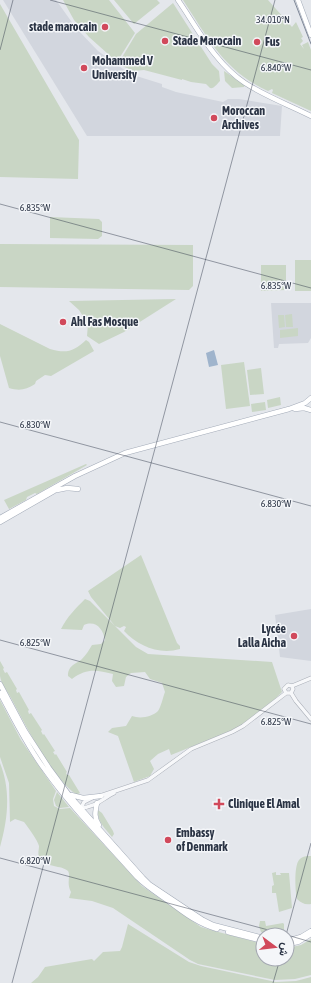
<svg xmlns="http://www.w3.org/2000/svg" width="311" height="983" font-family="'Asap Condensed',Vazirmatn,sans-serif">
  <rect width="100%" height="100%" fill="#e4e7ec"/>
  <path fill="#d2d6de" d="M3 0H56L76 28 98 51 130 74 162 84V87L176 92 223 102 228 99H239L282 106 280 136H87Z
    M271 303H311V338L308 343 279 344 278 348H274Z
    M311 609V661L280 657 275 615Z"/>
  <path fill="#c9d6c5" d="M63 0H109L135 33 117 62 89 37 74 20Z
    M114 0H157L160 3 134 24Z
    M183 0H268L292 27 296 22 303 37 301 38 303 41 300 44 304 49 302 45 308 42 311 50V111L272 93 273 90 272 89 268 91C224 71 208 38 183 0Z
    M173 3 212 64 219 71 220 81C217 84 214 89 210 88L206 84 191 82 182 79V80L144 70 133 71 118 64 136 34Z
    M0 4 79 140 78 179 0 177Z
    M224 71 245 85 244 87 232 88 225 81Z
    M50 217 99 219 102 222V236L98 239 50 238Z
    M0 244 193 245V286L189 290 0 287Z
    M295 260H311V291H295Z
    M261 265H286V290L261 291Z
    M176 299 124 332 99 344 87 336 88 324 79 310 69 301Z
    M292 314 293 327H286L285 315Z
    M278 315H284L285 327 279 328Z
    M0 324 50 349C67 354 74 351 86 340L89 342 94 351 51 376 45 375 36 381 35 384C26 390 19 391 9 388L0 356Z
    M298 328V336L280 338V330Z
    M244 362 250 406 226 409 221 365Z
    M261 368 264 394 250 395 247 370Z
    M280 397 281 405 268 408 267 400Z
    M265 402 266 410 252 412 251 404Z
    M86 464 87 465 37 494 35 493 27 497 26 500 9 509 4 500Z
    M141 555 177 643 180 646V649C159 655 138 646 124 631L126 627 124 626 120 628 115 626 91 597 88 591Z
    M85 599 90 601 136 647 148 654 272 662 282 692 275 699 238 728 171 755 169 749 158 754 150 761 154 769 150 776 134 782 118 736 108 732 112 728 126 726 132 716C140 719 152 717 158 711 161 707 163 697 165 692L162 683 150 679 145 672 131 673 126 677 124 686 116 687 112 681 113 674C96 670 87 668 72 679L68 676C68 665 76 664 82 659 86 655 89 650 92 645L101 644 105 640C103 629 96 620 84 625L82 630 61 629C67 617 76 608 85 599Z
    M0 661 4 668 3 669 5 673 7 672 17 689 16 690 17 693 19 692 29 710 28 711 29 714 31 713 42 730 41 731 43 735 44 734 55 751 53 752 55 755 56 754 67 772 66 773 67 775H69L80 793 78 794 80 796C57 787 23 721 11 698 8 692 1 684 0 676 0 672 0 666 0 661Z
    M0 700 21 740 56 791 53 799 54 806 60 809 70 808 142 886 201 927 211 930 263 944V959H287V948L301 945 311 939V975L295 979 275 980 198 964 190 960 113 908 92 901 69 898 71 892C66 883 71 876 68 871 62 865 46 868 40 858 37 854 39 851 39 846 38 841 28 827 24 822L15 819 10 822 9 783 0 757Z
    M0 763C11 790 8 819 0 847Z
    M57 792 69 807 60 808 56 806 54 800Z
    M98 810 102 813 113 831 114 834 112 837C105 828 97 822 98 810Z
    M311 856V904C305 905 301 903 297 899 295 891 294 866 299 860 302 856 307 856 311 856Z
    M276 872V875H281L280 873H289L292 908 279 912 276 893H272V886L274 885 272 873Z
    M260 921H265L266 926 283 923 284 924V935H273L261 932 259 926Z
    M128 924 189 962 201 966 276 982 296 981 311 977V983H31L38 977 45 967 92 959 94 961 103 952 120 951 122 947Z"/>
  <path fill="#9fb4cc" d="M214 350 218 365 209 367 206 353Z"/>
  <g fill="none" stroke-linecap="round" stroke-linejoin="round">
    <g stroke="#a9aeb7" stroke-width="4.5">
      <path id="minor" d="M292 686 293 689 291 693 296 701 311 719
        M286 693 284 689 288 685 292 686 311 678
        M100 796 148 780 191 749 232 732 243 726 286 693H291
        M80 808C94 808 102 799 114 793
        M80 810 84 802 92 798"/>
    </g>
    <g stroke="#a3abb8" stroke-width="5.5">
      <path id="major" d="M178 0C198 29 215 63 245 83 265 96 289 105 311 116
        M298 0 311 35
        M295 409 304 408 311 410
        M57 490 67 488 78 489
        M0 518 75 476 125 453 289 409 305 403 311 398
        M0 522 54 491
        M0 684 25 731 49 768 69 795 143 878 149 884 203 920 213 925 263 938
        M0 693C14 719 27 746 45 770 72 808 106 842 137 877 146 886 157 893 167 900 183 912 198 924 217 929
        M71 795 83 798 101 796
        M97 803C95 812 94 818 99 825
        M228 932 263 941
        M287 941 301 937 311 931
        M287 944 298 942 311 934"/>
    </g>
    <use href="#minor" stroke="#f7f8fa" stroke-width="3.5"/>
    <use href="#major" stroke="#fff" stroke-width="4.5"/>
    <path stroke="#7d8696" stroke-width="1" d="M294 0 311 44"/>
  </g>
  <path fill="none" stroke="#2b3445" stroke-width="1" stroke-opacity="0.45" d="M50 0 311 70M0 50 13 0M0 204 311 288M0 422 311 506M0 640 311 724M0 858 287 935M286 935 311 843M287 935 311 942M12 983 275 0M273 983 280 959"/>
  <g fill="#d1495b" stroke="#f4f6f9" stroke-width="1.5">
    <circle cx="105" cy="27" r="4"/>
    <circle cx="165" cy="41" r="4"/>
    <circle cx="257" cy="42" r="4"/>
    <circle cx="84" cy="68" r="4"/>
    <circle cx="214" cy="118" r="4"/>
    <circle cx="63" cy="322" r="4"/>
    <circle cx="294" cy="636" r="4"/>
    <path d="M217 798h4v4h4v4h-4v4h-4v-4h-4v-4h4z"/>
    <circle cx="168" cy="840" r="4"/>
  </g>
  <g text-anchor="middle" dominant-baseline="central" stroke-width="3" stroke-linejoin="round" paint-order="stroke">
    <g font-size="12" font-weight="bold" fill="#2b3445" stroke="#f4f6f9" text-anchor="start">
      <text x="97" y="27" text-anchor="end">stade marocain</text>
      <text x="173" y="41">Stade Marocain</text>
      <text x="265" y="42">Fus</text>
      <text x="92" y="61">Mohammed V<tspan x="92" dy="14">University</tspan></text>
      <text x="222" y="111">Moroccan<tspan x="222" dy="14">Archives</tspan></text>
      <text x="71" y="322">Ahl Fas Mosque</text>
      <text x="286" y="629" text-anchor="end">Lycée<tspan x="286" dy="14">Lalla Aicha</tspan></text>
      <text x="228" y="804">Clinique El Amal</text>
      <text x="176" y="833">Embassy<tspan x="176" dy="14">of Denmark</tspan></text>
    </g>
  </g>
  <g font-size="10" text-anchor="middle" fill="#2b3445" stroke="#f4f6f9" stroke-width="3" stroke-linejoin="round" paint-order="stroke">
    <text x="273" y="23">34.010°N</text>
    <text x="276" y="71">6.840°W</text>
    <text x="35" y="211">6.835°W</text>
    <text x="276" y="289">6.835°W</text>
    <text x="35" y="428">6.830°W</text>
    <text x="276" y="507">6.830°W</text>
    <text x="35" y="646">6.825°W</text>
    <text x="276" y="725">6.825°W</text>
    <text x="35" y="864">6.820°W</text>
  </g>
  <g transform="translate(275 947) rotate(105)"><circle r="19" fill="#f4f6f9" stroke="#a4a8b1"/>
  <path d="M0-3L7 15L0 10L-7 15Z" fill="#d1495b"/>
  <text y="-6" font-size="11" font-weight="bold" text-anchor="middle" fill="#2b3445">ش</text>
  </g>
</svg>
